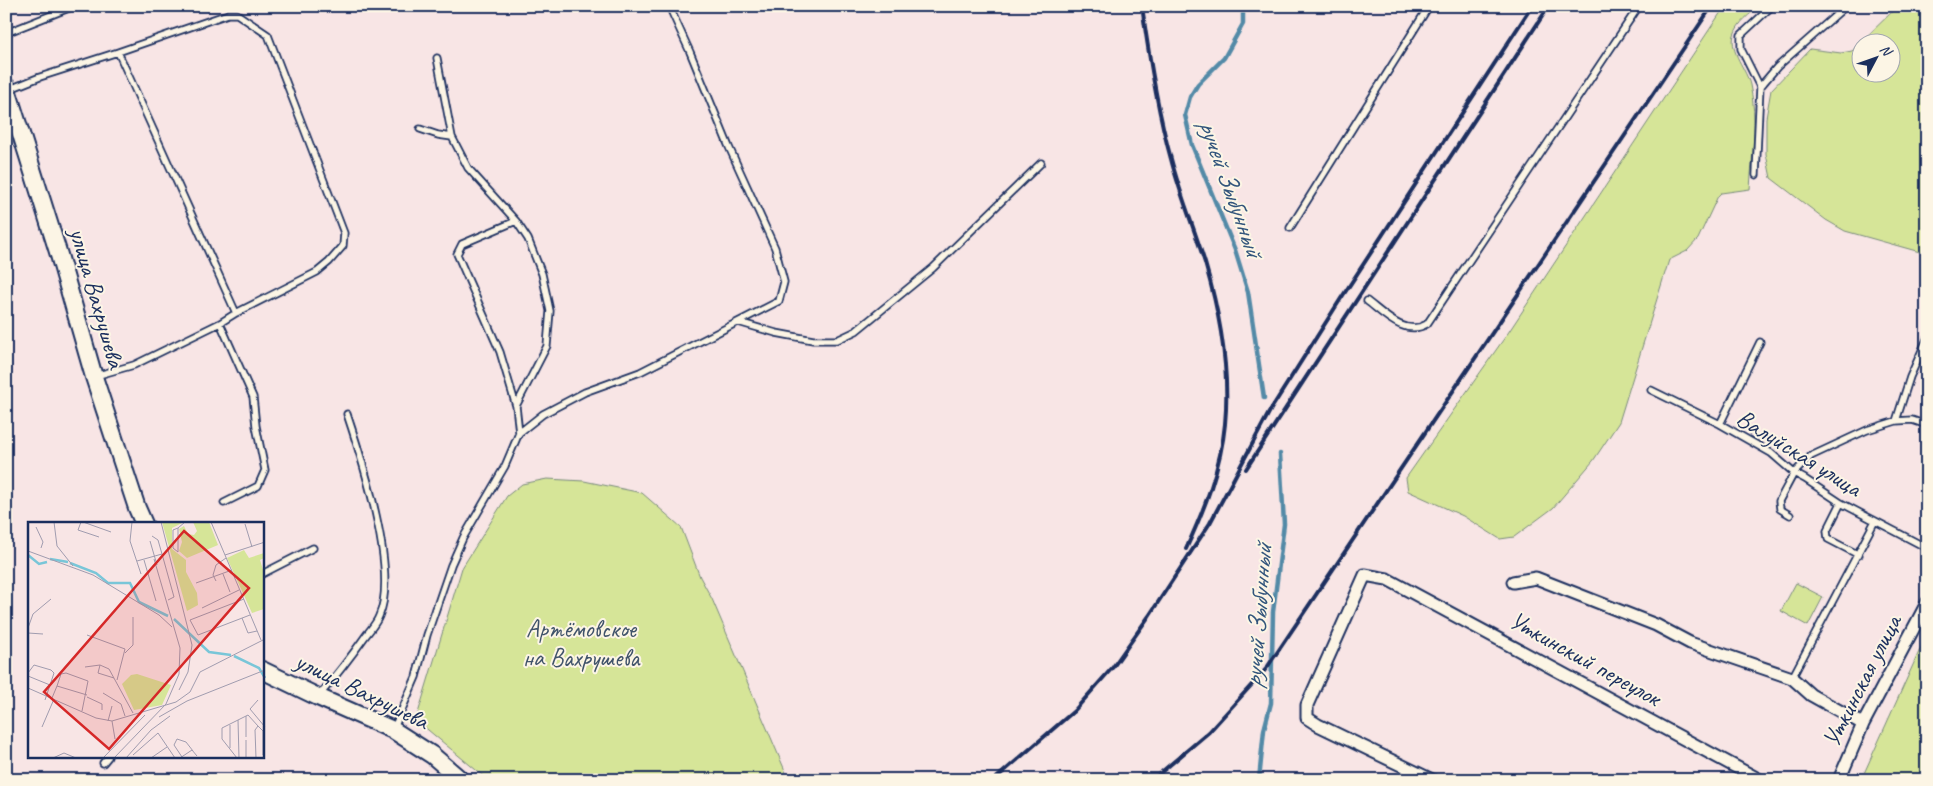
<svg xmlns="http://www.w3.org/2000/svg" width="1933" height="786" font-family="Caveat,sans-serif">
  <rect width="100%" height="100%" fill="#f8e5e5"/>
  <filter id="ink" filterUnits="userSpaceOnUse"><feTurbulence type="fractalNoise" baseFrequency=".02" numOctaves="2"/><feDisplacementMap in="SourceGraphic" scale="10" xChannelSelector="R" yChannelSelector="G"/><feConvolveMatrix kernelMatrix="1 2 1 2 8 2 1 2 1" color-interpolation-filters="sRGB"/></filter>
  <g filter="url(#ink)">
    <path fill="#d6e598" stroke="#788a7b" d="M1725 6H1760C1750 14 1738 22 1734 35 1729 51 1747 70 1750 85 1758 119 1752 154 1750 189L1721 193 1718 196 1698 239 1687 251 1669 260 1619 422 1593 461 1553 508 1514 537 1500 539 1463 516 1408 491 1406 478 1508 333Z
      M1898 6H1927V254L1845 231 1826 220 1771 178 1766 154V118L1771 90 1810 49 1841 53 1852 51 1860 43V72H1890V42H1861Z
      M547 479 584 481 642 493 681 527 700 577 712 599 789 780H488L416 720 462 568 507 496 522 484Z
      M1796 583 1823 597 1808 626 1781 611Z
      M1927 634V780H1861Z"/>
    <g fill="none" stroke-linecap="round" stroke-linejoin="round">
      <path stroke="#538aa7" stroke-width="4.5" d="M1243 6V24L1224 58 1198 84 1190 97 1185 115 1192 145 1235 250 1248 292 1264 398
        M1259 780 1264 730 1271 703 1273 612 1284 524 1280 454"/>
      <g stroke="#1b2f5e" stroke-width="9">
        <path id="service" d="M1772 6 1741 35V49L1760 87 1777 67 1846 6
          M6 33 74 6
          M437 58 452 137
          M10 89 40 77 118 52 236 313
          M1756 175 1760 87
          M1290 228 1429 6
          M1367 301C1384 314 1405 337 1427 324L1639 6
          M738 322 776 333 813 340H837L856 331 933 268 1041 163
          M220 323 253 397 256 426 265 470 258 486 224 503
          M95 376 134 365 220 323 236 313 317 272 329 262 343 246 344 233 268 35 237 14H228L118 52
          M1651 390 1720 424 1771 453 1794 473 1805 479 1841 503 1927 548
          M516 406 500 352 457 254 462 244 516 221
          M1896 421 1910 377 1927 339
          M1720 424 1760 342
          M519 433 543 414 585 392 640 372 779 301 784 282 775 248 729 147 690 52 669 6
          M1841 503 1827 531 1828 539 1859 555
          M1790 515 1780 509 1779 501 1794 473 1811 456 1867 430 1896 421 1912 420 1927 425
          M262 574 313 548
          M1792 678 1875 521
          M319 696C335 677 350 658 364 638 369 631 376 624 379 616 399 572 362 459 347 414
          M394 728 416 677 427 635 451 565 463 538 505 466 519 433 516 406 547 346 550 311 542 274 528 239 516 221 468 168 452 137 438 135 420 129
          M103 763 108 757"/>
      </g>
      <g stroke="#1b2f5e" stroke-width="15">
        <path id="minor" d="M1513 582 1536 578 1656 625 1690 643 1792 678 1811 695 1863 724
          M1432 780 1318 725 1307 718V705L1365 575 1387 579 1760 780
          M1839 780 1863 724 1927 603"/>
      </g>
      <g stroke="#1b2f5e" stroke-width="20">
        <path id="secondary" d="M6 86 59 255 94 377 137 508 144 524
          M262 670 318 697 393 730 432 755 461 780"/>
      </g>
      <use href="#service" stroke="#fcf5e5" stroke-width="5.5"/>
      <use href="#minor" stroke="#fcf5e5" stroke-width="11"/>
      <use href="#secondary" stroke="#fcf5e5" stroke-width="16"/>
      <path stroke="#1b2f5e" stroke-width="4" d="M1142 6C1149 57 1157 109 1171 159 1180 194 1194 228 1205 263 1220 314 1230 371 1225 424 1221 467 1204 510 1186 549
        M1246 469 1549 6
        M994 780 1074 711 1113 667 1149 616 1210 523 1271 409 1340 300 1532 6
        M1152 780 1209 732 1266 669 1712 6"/>
    </g>
  </g>
  <g text-anchor="middle" dominant-baseline="central" stroke-width="4" stroke-linejoin="round" paint-order="stroke">
    <g font-size="25" fill="#1b2f5e" stroke="#fcf5e5">
      <text transform="translate(97 298) rotate(74)">улица Вахрушева</text>
      <text transform="translate(1799 453) rotate(32)">Валуйская улица</text>
      <text transform="translate(1585 659) rotate(29)">Уткинский переулок</text>
      <text transform="translate(1862 681) rotate(-63)">Уткинская улица</text>
      <text transform="translate(362 691) rotate(26)">улица Вахрушева</text>
    </g>
    <g font-size="25" fill="#40536a" stroke="#fcf5e5">
      <text x="581" y="629">Артёмовское<tspan x="581" dy="29">на Вахрушева</tspan></text>
    </g>
    <g font-size="26" font-style="italic" fill="#32557c" stroke="#fcf5e5">
      <text transform="translate(1231 188) rotate(70)">ручей Зыбунный</text>
      <text transform="translate(1258 616) rotate(-86)">ручей Зыбунный</text>
    </g>
  </g>
  <g transform="translate(28 522)">
    <rect width="236" height="236" fill="#f8e5e5"/>
    <path d="M134 0H156L144 6V27L158 38V50L169 71 170 83 159 89ZM165 0H181L190 23 159 36 151 29 154 20 151 7 156 4 160 12 166 13 169 9ZM216 28 221 36 236 31V36L232 38 236 51V87L224 91 199 36ZM109 152 143 163 134 183 106 188 94 162 103 153Z" fill="#d6e598"/>
    <path fill="none" stroke="#79c6d8" stroke-width="2.5" d="M0 33 11 42 19 40M22 37 40 40M42 41 68 51 80 61H102L111 80 140 94M146 97 181 130 203 133M206 134 231 146 237 156"/>
    <path fill="none" stroke="#a09caf" stroke-width="1" d="M26 0 29 24 45 44M53 0 50 8 71 15M55 0 83 10M104 0 102 19 113 52M133 0 164 123 160 150 151 168M183 0 233 118M217 2 224 25M8 5 15 20 13 26M150 6 145 8V26L150 30V6L157 0M124 14 130 18 134 32M122 19 129 43M0 29 65 53 131 93 144 105M197 33 237 20M116 38 128 79M109 39 134 32 146 75 140 78M195 52 202 70M188 59 185 53 188 43 198 36M168 61 204 48M216 77 162 98 170 113 222 93M174 86 211 68M214 96 220 111 229 109M0 106 5 92 23 77M0 111 15 112M59 113 97 127 89 158M97 131 105 123V95M72 143 70 151 86 156M57 145 72 143 81 147 105 191M0 151 6 143 23 148 26 151 22 163M0 154 22 163 17 178M29 164 33 152 38 151 60 159 54 189M0 166 68 196 84 199 148 180 162 170 172 150 237 117M75 171 93 182 97 194M59 175 74 182V188M24 176 29 164 59 173M230 178 222 187 237 205M218 194V215M131 195 159 179 237 148M210 198 220 193 230 204M80 199 84 184M84 199 87 217M202 203V226M14 205 26 177M218 218V236M105 233 130 211 147 236M154 235 146 223 149 217 158 220 165 229M25 236 36 231 48 236M75 236 117 193M86 236 138 182 151 152 152 126 126 37M98 236 123 208 142 194M123 236 139 225M152 236 164 228 169 234M209 236 194 217V206L210 198 211 236M228 236 227 208 230 204 235 209V233"/>
    <path fill="#d62828" fill-opacity="0.15" stroke="#d62828" stroke-width="2.5" d="M156 9 221 66 81 227 16 170Z"/>
    <rect width="236" height="236" fill="none" stroke="#1b2f5e" stroke-width="2.5"/>
  </g>
  <rect width="1933" height="786" fill="none" stroke="#fcf5e5" stroke-width="25"/>
  <rect x="12" y="12" width="1908" height="761" fill="none" stroke="#1b2f5e" stroke-width="2" filter="url(#ink)"/>
  <g transform="translate(1876 58) rotate(49)"><circle r="24" fill="#fcf5e5" stroke="#a2a6af"/>
  <path d="M0-4L9 19L0 12L-9 19Z" fill="#1b2f5e"/>
  <text y="-8" font-size="14" font-weight="bold" text-anchor="middle" fill="#1b2f5e">N</text>
  </g>
</svg>
